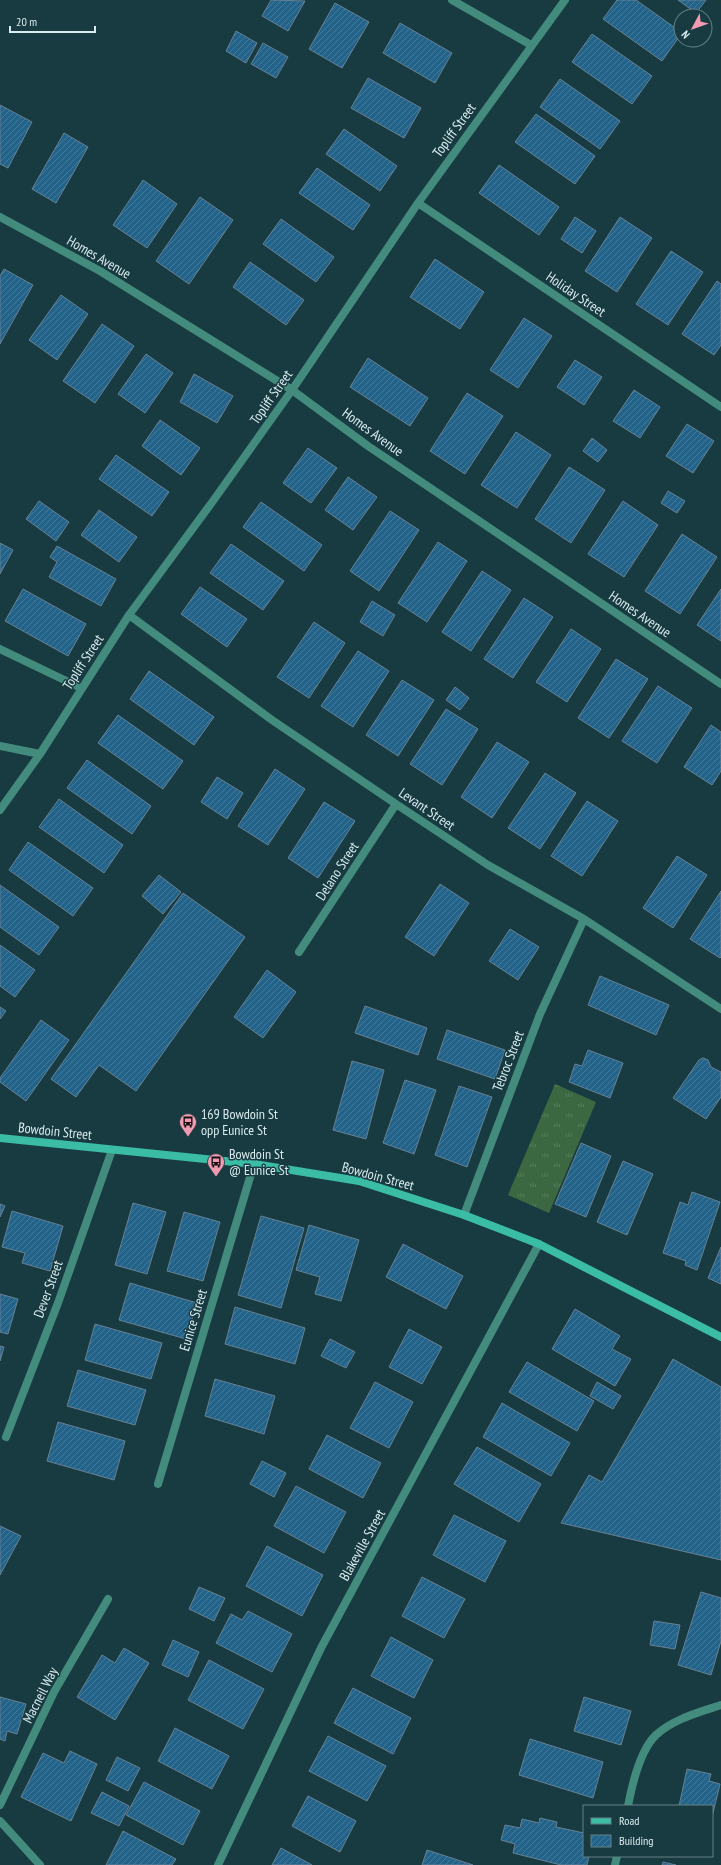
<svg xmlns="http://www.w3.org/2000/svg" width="721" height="1865" font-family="'PT Sans Narrow',sans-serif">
  <defs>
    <pattern id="grass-tufts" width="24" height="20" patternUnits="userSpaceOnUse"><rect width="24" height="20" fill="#3c6841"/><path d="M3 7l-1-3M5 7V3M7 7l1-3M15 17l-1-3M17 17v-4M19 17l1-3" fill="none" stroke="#577e5d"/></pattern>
    <pattern id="building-hatch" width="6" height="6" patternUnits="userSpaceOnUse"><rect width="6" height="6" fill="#236389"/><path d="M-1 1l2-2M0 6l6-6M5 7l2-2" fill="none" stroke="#427a9a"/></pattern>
  </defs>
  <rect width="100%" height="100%" fill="#183b41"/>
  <path fill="url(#grass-tufts)" d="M555 1084 596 1102 549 1213 508 1195Z"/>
  <path fill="url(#building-hatch)" stroke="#678194" d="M271 0 305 1 288 31 262 16Z
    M617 0H636L681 32V34L662 61 603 19Z
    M678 0H706L696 13Z
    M335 3 369 22 342 68 309 49Z
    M400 23 452 53 435 83 383 53Z
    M236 31 257 43 246 63 226 51Z
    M592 34 652 76 632 104 572 62Z
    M263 43 288 57 276 78 251 64Z
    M368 78 421 108 404 138 351 108Z
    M560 79 620 121 600 149 540 107Z
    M0 105 32 122 8 168 0 164Z
    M536 114 595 156 575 184 515 142Z
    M344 129 397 166 380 191 326 154Z
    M64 133 88 147 56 203 32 189Z
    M499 165 559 207 539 235 479 193Z
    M317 168 370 205 353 230 299 193Z
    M143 180 177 204 147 248 113 225Z
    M200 197 233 220 189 284 156 261Z
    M575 217 596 231 582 253 561 239Z
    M620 217 652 238 617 292 585 271Z
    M281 219 334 257 316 282 263 244Z
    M671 251 703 272 668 325 636 304Z
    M435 259 484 292 460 329 410 297Z
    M250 262 304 300 286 325 233 287Z
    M4 269 33 285 0 344V276Z
    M717 281 721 284V345L714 355 682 334Z
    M61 295 88 314 57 360 29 340Z
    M524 318 552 336 518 388 490 370Z
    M102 324 134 346 95 403 63 381Z
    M146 354 173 373 145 413 118 394Z
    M368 358 428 398 410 426 350 387Z
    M575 360 602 377 584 405 557 387Z
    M194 374 233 396 217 423 180 402Z
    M634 390 660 407 640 438 613 421Z
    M467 393 503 416 465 474 430 451Z
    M160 420 200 448 181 475 142 446Z
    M687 424 714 441 693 473 666 456Z
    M516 432 551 455 517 508 481 485Z
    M592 438 607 450 598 462 583 451Z
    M308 448 337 468 311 503 283 483Z
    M116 455 169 492 152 516 99 479Z
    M569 467 605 490 571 543 535 519Z
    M348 477 377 497 353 530 325 510Z
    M668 491 685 501 677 513 661 503Z
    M39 501 69 522 56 541 26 519Z
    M623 501 658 525 624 577 588 554Z
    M261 502 322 545 304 571 243 527Z
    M99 510 137 537 119 562 81 535Z
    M390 511 419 530 379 591 350 571Z
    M682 534 717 557 680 614 645 591Z
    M438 542 467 561 427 622 398 603Z
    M0 543 13 550 0 574Z
    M231 544 284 581 263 610 210 573Z
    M57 546 116 579 101 606 49 577 57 562 50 557Z
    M482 571 511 590 471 651 442 632Z
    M200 587 247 619 227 647 181 614Z
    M23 589 86 624 68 656 5 621Z
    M721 589V641L697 625Z
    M524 598 553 617 513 678 484 659Z
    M372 601 395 615 383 636 360 622Z
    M314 622 345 643 309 698 277 677Z
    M571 629 601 649 567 702 536 682Z
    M358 651 389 671 353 727 321 706Z
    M616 659 648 679 609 738 578 718Z
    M149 671 214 717 194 745 130 699Z
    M402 680 434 700 398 756 366 735Z
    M658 686 692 708 657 763 622 741Z
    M455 687 469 698 460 710 446 700Z
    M446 709 478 729 442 785 410 764Z
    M118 715 183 761 163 789 98 743Z
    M711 725 721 732V771L712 785 684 767Z
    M497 742 529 762 492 818 461 797Z
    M87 760 151 806 132 834 67 788Z
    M275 769 305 789 268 845 238 826Z
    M545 773 576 793 540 849 508 828Z
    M217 777 243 793 227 819 201 802Z
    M59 799 123 845 104 873 39 827Z
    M587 801 618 821 582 876 551 856Z
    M324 802 355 821 318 878 288 858Z
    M28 842 93 888 73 916 9 870Z
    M677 856 707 875 673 928 643 908Z
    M159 875 181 892 163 914 142 896Z
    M440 884 469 903 434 956 405 937Z
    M0 885 59 927 39 955 0 927Z
    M721 891V957L720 958 690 939Z
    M183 893 245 937 136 1091 99 1065 76 1097 51 1079Z
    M510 929 539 947 518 980 489 961Z
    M0 945 35 970 15 997 0 986Z
    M267 970 296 992 263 1038 234 1017Z
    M600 976 669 1005 656 1035 588 1005Z
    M365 1006 427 1028 418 1055 355 1033Z
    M0 1007 6 1011 0 1019Z
    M41 1020 69 1040 26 1101 0 1082V1078Z
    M447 1030 505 1050 495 1079 437 1059Z
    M588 1050 623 1063 610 1098 569 1082 575 1064 582 1066Z
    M703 1058 708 1060 711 1067 721 1072V1097L706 1119 673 1098 699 1060Z
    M352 1061 384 1070 366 1139 333 1130Z
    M405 1080 436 1090 414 1154 383 1143Z
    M459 1086 492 1097 467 1167 435 1155Z
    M581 1143 611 1156 586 1217 555 1204Z
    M623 1161 653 1174 627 1235 597 1222Z
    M692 1192 720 1202 697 1270 685 1265 686 1261 663 1253 680 1202 688 1205Z
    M133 1203 166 1212 147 1274 115 1265Z
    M0 1204 5 1206 0 1217Z
    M12 1211 63 1226 50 1271 22 1263 25 1253 2 1247Z
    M184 1212 220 1222 203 1281 167 1271Z
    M261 1216 304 1228 281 1308 238 1295Z
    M309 1225 359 1240 341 1301 315 1294 320 1277 296 1270Z
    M403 1244 463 1276 446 1309 386 1277Z
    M721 1247V1284L708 1278Z
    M130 1283 197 1303 186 1339 119 1320Z
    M0 1294 18 1299 8 1334 0 1332Z
    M235 1307 305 1328 295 1364 225 1344Z
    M575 1309 620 1336 612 1349 631 1359 615 1386 552 1349Z
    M95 1324 162 1343 151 1379 85 1360Z
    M409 1329 442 1347 422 1384 389 1367Z
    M330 1339 355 1352 346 1368 321 1356Z
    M0 1346 4 1347 0 1361Z
    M673 1359 721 1387V1560L561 1523 589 1475 602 1482Z
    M527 1362 594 1401 577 1431 509 1392Z
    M78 1370 146 1390 135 1425 67 1406Z
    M215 1379 275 1396 264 1434 205 1416Z
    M375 1382 413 1402 389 1448 350 1428Z
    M597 1382 621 1396 613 1409 590 1396Z
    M502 1403 570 1443 551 1476 483 1437Z
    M58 1422 125 1441 114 1480 47 1461Z
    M327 1435 381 1463 363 1498 309 1469Z
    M477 1447 541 1484 519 1522 454 1484Z
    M262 1461 286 1473 274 1497 250 1484Z
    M296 1486 346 1512 324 1553 274 1526Z
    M454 1515 506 1541 485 1582 433 1555Z
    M0 1526 21 1536 0 1575Z
    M267 1546 323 1575 302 1616 246 1586Z
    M422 1577 465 1599 444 1638 402 1616Z
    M199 1587 225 1598 214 1621 189 1609Z
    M701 1592 721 1598V1641L711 1675 678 1665Z
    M248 1611 292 1634 272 1672 216 1643 231 1614 242 1620Z
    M654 1621 680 1625 675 1649 650 1645Z
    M391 1637 433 1660 414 1698 371 1676Z
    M173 1640 199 1652 188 1677 162 1665Z
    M124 1648 149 1663 115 1720 77 1697 102 1655 115 1663Z
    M209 1660 264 1689 243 1729 188 1700Z
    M353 1688 411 1718 393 1754 334 1723Z
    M0 1697 26 1704 17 1734 7 1731 5 1741 0 1739Z
    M584 1697 631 1711 621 1745 574 1731Z
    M175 1728 229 1756 212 1789 158 1761Z
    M328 1736 386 1766 367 1801 309 1771Z
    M530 1739 603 1762 593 1798 519 1775Z
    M70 1751 97 1764 71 1821 21 1797 43 1753 64 1763Z
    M117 1757 140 1768 128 1791 106 1780Z
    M687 1769 711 1774 709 1781 720 1784 712 1817V1806H679Z
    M144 1782 200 1811 183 1845 126 1815Z
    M102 1792 129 1806 119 1826 91 1813Z
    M308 1796 356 1821 340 1852 292 1826Z
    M540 1818 557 1822 556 1827 584 1833V1856H589L587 1865H561L513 1853 515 1844 501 1840 505 1825 520 1828 522 1819 539 1823Z
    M123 1831 176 1859 172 1865H106Z
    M281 1848 312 1865H272Z
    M427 1850 473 1865H422Z
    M663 1862 676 1865H662Z"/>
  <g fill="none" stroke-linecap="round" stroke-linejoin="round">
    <path stroke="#438c7d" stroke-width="8" d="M452 0 531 45
      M418 203 721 407
      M0 217 100 271 292 390 368 446 721 684
      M129 615 272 720 396 804 488 865 584 919 721 1009
      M0 649 81 688
      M0 746 40 754
      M0 810 40 754 129 615 213 501 292 390 418 203 565 0
      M299 952 396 804
      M464 1215 540 1014 584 919
      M6 1437 58 1303 112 1150
      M158 1484 254 1164
      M0 1805 54 1692 108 1599
      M628 1806C632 1785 640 1750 656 1735 673 1719 700 1712 721 1705
      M218 1865 321 1648 539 1244
      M615 1865 617 1856"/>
    <path stroke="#438c7d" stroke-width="8" d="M0 1821 40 1865"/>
    <path stroke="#3bbca5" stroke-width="8" d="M0 1138 254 1164 359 1181 464 1215 539 1244 721 1337"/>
  </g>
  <defs>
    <g id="bus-pin" transform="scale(0.9)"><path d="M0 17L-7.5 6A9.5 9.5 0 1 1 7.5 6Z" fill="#f19ab1" stroke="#183b41"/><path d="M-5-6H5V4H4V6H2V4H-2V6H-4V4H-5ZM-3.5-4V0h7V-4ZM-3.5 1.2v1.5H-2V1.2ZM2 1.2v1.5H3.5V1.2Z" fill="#111"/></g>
  </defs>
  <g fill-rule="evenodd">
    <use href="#bus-pin" x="188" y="1122"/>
    <use href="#bus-pin" x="216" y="1162"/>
  </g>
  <g text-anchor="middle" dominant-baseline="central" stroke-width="3" stroke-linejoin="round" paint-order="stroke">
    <g font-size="14" fill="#d8ebee" stroke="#183b41">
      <text transform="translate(454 130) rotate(-54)">Topliff Street</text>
      <text transform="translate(99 257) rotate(30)">Homes Avenue</text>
      <text transform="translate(576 294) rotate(34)">Holiday Street</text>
      <text transform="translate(271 397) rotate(-55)">Topliff Street</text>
      <text transform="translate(373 432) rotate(36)">Homes Avenue</text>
      <text transform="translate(640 614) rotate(34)">Homes Avenue</text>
      <text transform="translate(83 662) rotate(-57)">Topliff Street</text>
      <text transform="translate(427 809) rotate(34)">Levant Street</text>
      <text transform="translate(337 871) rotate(-57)">Delano Street</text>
      <text transform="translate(508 1061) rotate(-69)">Tebroc Street</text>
      <text transform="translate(55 1131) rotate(6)">Bowdoin Street</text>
      <text transform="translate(378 1176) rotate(15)">Bowdoin Street</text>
      <text transform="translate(48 1289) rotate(-70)">Dever Street</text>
      <text transform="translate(193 1320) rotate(-73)">Eunice Street</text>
      <text transform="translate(362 1545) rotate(-61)">Blakeville Street</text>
      <text transform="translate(40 1695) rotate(-63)">Macneil Way</text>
    </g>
    <g font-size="14" fill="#d8ebee" stroke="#183b41" text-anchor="start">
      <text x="201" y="1114">169 Bowdoin St<tspan x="201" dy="16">opp Eunice St</tspan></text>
      <text x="229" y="1154">Bowdoin St<tspan x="229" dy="16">@ Eunice St</tspan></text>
    </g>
  </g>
  <rect x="583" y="1805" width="130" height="52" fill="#183b41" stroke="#658186"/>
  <rect x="591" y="1818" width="20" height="6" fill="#3bbca5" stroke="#658186"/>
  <text x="619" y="1825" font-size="12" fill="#d8ebee">Road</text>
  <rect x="591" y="1835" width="20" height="12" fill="url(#building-hatch)" stroke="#658186"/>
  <text x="619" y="1845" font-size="12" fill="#d8ebee">Building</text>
  <g transform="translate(693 28) rotate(229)"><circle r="19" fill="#183b41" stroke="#658186"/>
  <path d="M0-3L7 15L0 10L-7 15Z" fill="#f19ab1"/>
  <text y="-6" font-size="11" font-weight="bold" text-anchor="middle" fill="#d8ebee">N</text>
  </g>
  <path d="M10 26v6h85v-6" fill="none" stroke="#d8ebee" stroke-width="2"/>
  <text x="16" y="26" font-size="12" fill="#d8ebee" stroke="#183b41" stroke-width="3" paint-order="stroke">20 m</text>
</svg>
